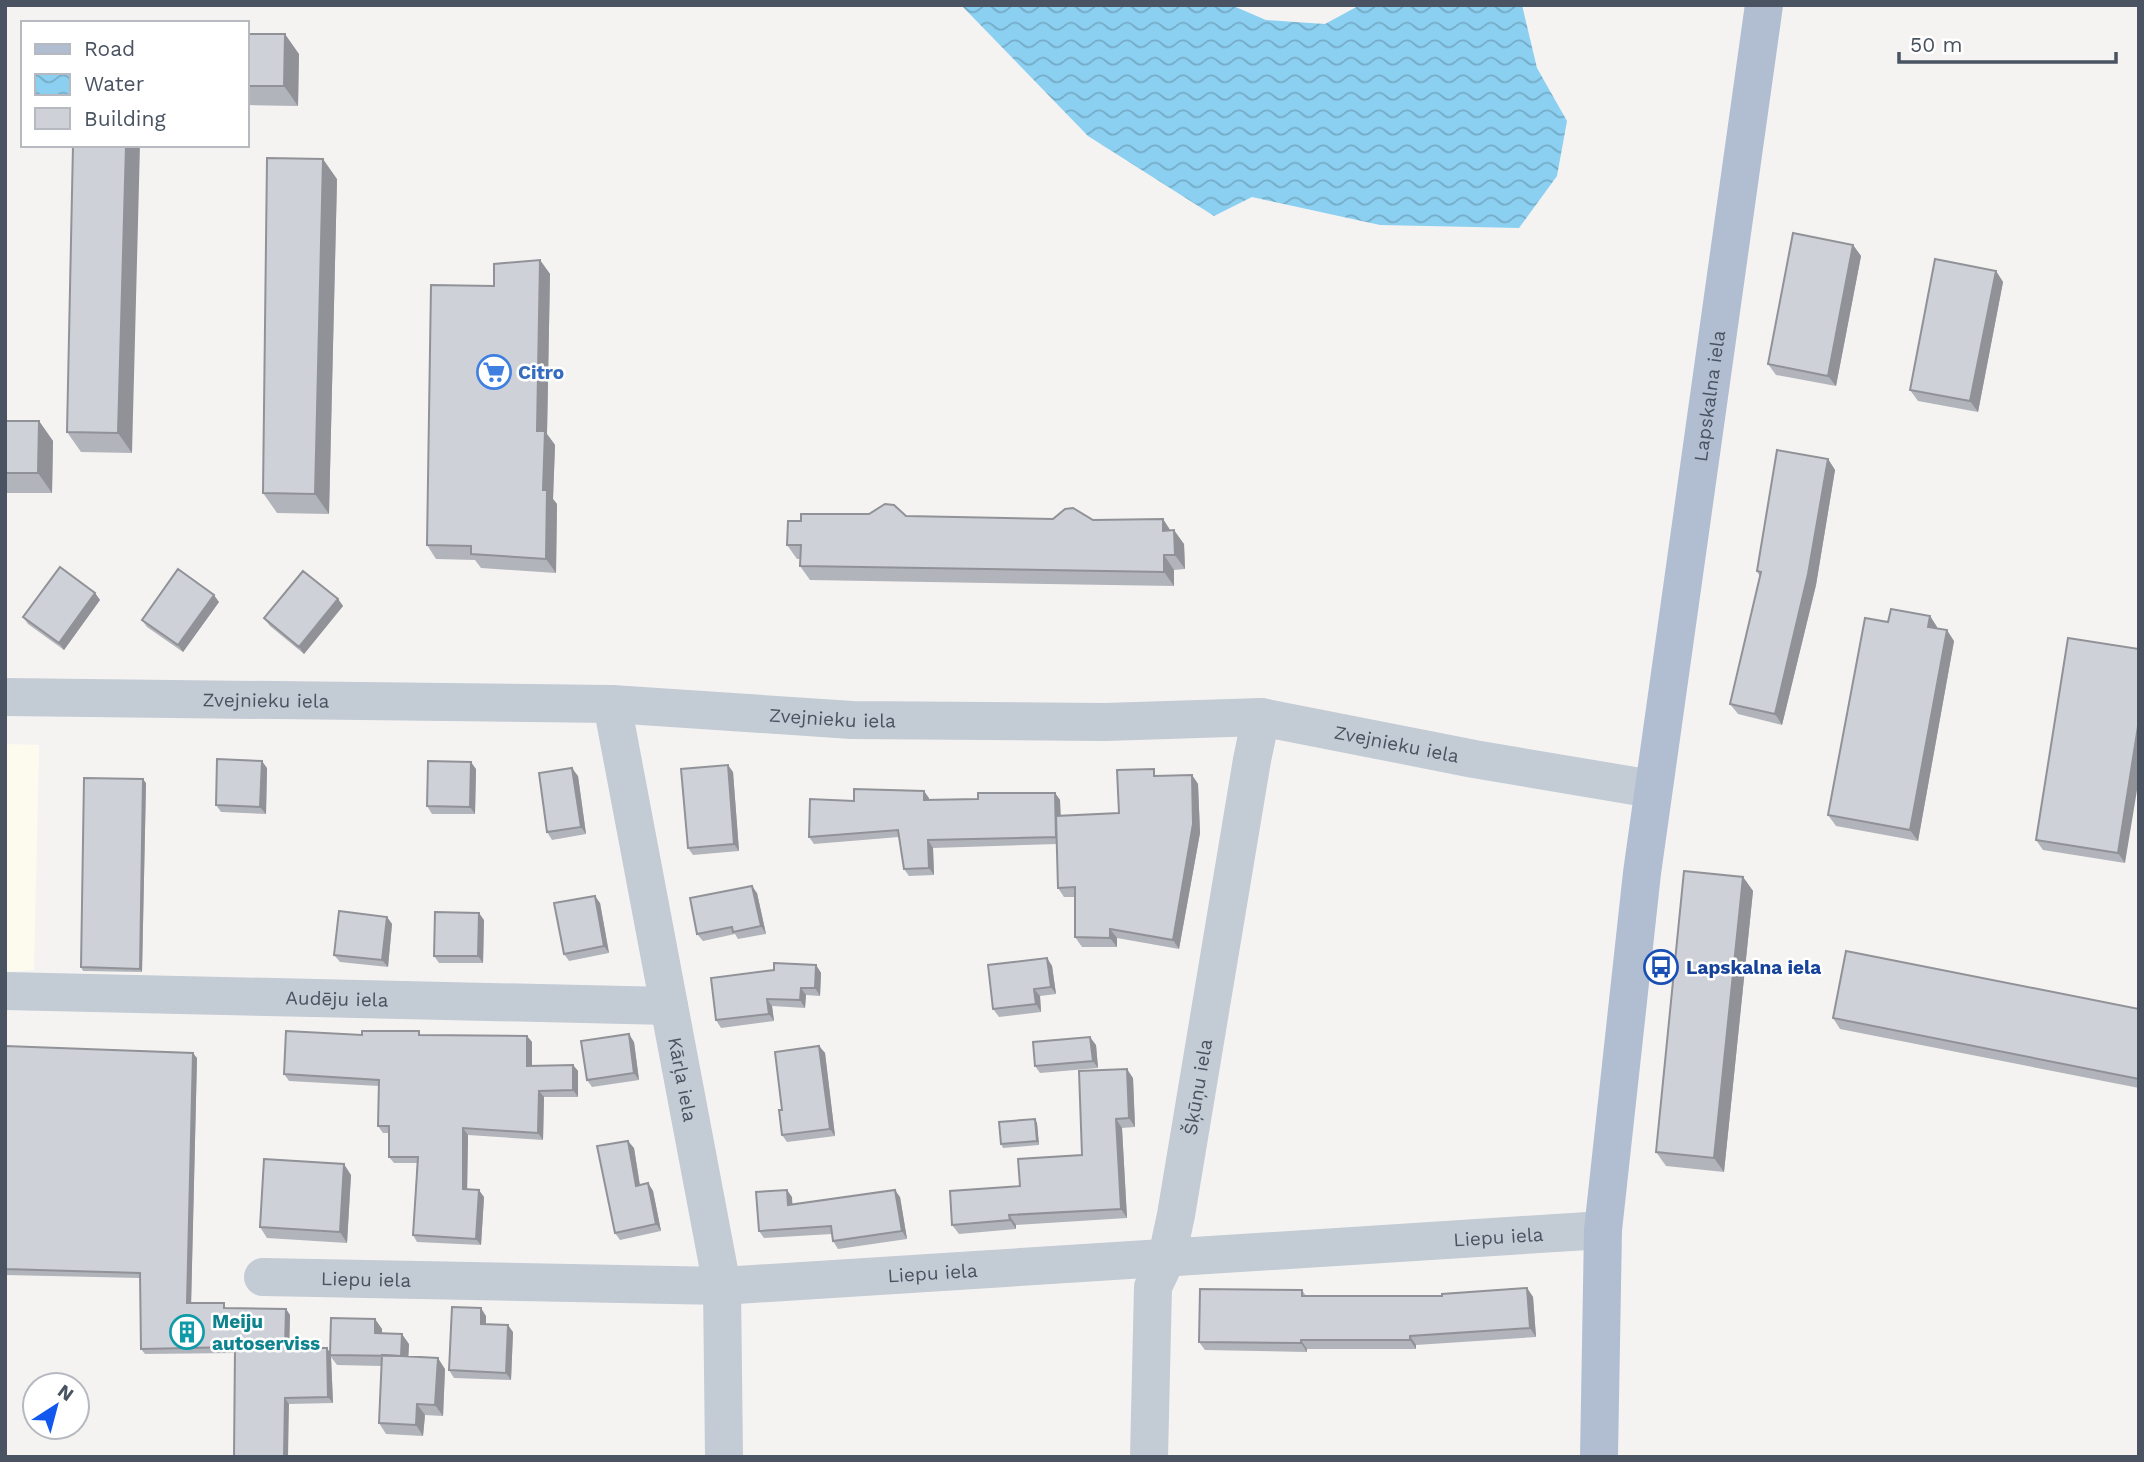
<svg xmlns="http://www.w3.org/2000/svg" width="2144" height="1462" font-family="'Work Sans',sans-serif">
  <defs>
    <pattern id="water-waves" width="16" height="10" patternUnits="userSpaceOnUse" patternTransform="scale(1.75)"><rect width="16" height="10" fill="#8cd0f1"/><path d="M0 5q4-4 8 0t8 0" fill="none" stroke="#74abc7"/></pattern>
  </defs>
  <rect width="100%" height="100%" fill="#f5f3f2"/>
  <path fill="#fdfbee" d="M5 744 39 745 34 970 5 972Z"/>
  <path fill="url(#water-waves)" d="M961 5H1231L1266 20 1325 24 1360 5H1522L1537 68 1567 121 1557 176 1519 228 1380 225 1252 197 1214 216 1088 136Z"/>
  <g fill="none" stroke-linecap="round" stroke-linejoin="round">
    <g stroke="#c3cbd4" stroke-width="38">
      <path id="s1" d="M5 697 612 704 852 720 1105 722 1261 717 1474 759 1652 789"/>
      <path id="s2" d="M612 704 722 1286 724 1457"/>
      <path id="s3" d="M5 991 669 1006"/>
      <path id="s4" d="M263 1277 722 1286 1603 1230"/>
      <path id="s5" d="M1149 1457 1153 1287 1167 1257 1176 1215 1252 760 1261 717"/>
    </g>
    <path stroke="#b1bed2" stroke-width="38" id="s6" d="M1599 1457 1603 1230 1642 873 1764 5"/>
  </g>
  <path fill="#b1b4ba" d="M247 34 299 54 298 106 247 105Z
    M73 145 132 453 81 452 67 432Z
    M337 179 329 514 277 513 263 493Z
    M1853 245 1861 256 1836 386 1776 375 1768 364Z
    M540 260 550 274 547 434 555 445 553 499 557 504 556 573 481 568 475 560 436 559 427 545 494 286Z
    M1996 271 2003 282 1978 412 1918 401 1910 390Z
    M5 421H39L53 441 52 493H5Z
    M1828 459 1835 470 1816 585 1782 725 1738 714 1730 704 1760 577 1757 571Z
    M906 516 1093 520 1163 519 1170 530 1184 544 1185 569 1174 570V586L810 580 800 566V559H797L787 545 801 521Z
    M95 593 100 600 64 650 28 624 23 617Z
    M338 599 343 606 304 654 270 626 264 618Z
    M219 602 183 652 147 627 142 620Z
    M1930 616 1937 627V629L1954 641 1918 841 1836 826 1828 815 1888 622Z
    M2068 638 2125 863 2043 850 2036 840Z
    M267 768 266 814 221 812 216 805Z
    M476 769 475 814H432L427 806Z
    M733 772 739 851 693 855 688 848Z
    M1192 775 1198 784 1200 833 1179 949 1117 938V947H1082L1075 937V897H1064L1058 888 1057 844 933 848 934 875 909 876 904 869 899 837 814 844 809 837 854 801 924 791 929 800 978 799 1055 793 1060 800 1061 816 1119 813 1158 776Z
    M578 776 586 834 552 840 547 832Z
    M146 783 142 972 83 971 81 967Z
    M1743 877 1753 891 1724 1172 1666 1166 1656 1152Z
    M757 893 766 934 738 939 735 934 703 941 697 934Z
    M600 903 609 953 569 961 564 954Z
    M387 917 392 924 388 967 340 962 334 955Z
    M484 920 483 963H439L434 956Z
    M1047 958 1052 966 1056 994 1040 996 1041 1012 999 1017 993 1009Z
    M816 965 821 973 820 996 806 995 805 1008 772 1006 774 1021 721 1028 716 1020Z
    M2139 1009V1088L1840 1029 1833 1018Z
    M362 1035 527 1036 532 1042V1065H573L578 1071V1097H544L543 1140 468 1135 467 1190 484 1197 481 1245 417 1242 413 1235 417 1163H394L389 1157V1133H383L378 1126 379 1086 289 1081 284 1074Z
    M634 1042 639 1080 592 1087 587 1080Z
    M1096 1045 1098 1068 1040 1073 1035 1066Z
    M5 1046 197 1058 191 1303 228 1308 286 1309 290 1315 289 1348 330 1352 375 1319 382 1329V1333L409 1344 408 1357 445 1369 443 1416 425 1415 423 1436 386 1434 379 1423 382 1366 337 1365 331 1357 333 1403 289 1404 235 1353 145 1354 141 1349 140 1278 5 1275Z
    M819 1046 825 1053 835 1136 787 1142 782 1135Z
    M1133 1078 1135 1127 1122 1128 1127 1218 1016 1225V1229L959 1234 952 1225 1082 1155Z
    M1037 1123 1039 1145 1003 1148 1001 1144Z
    M634 1148 640 1185 648 1183 653 1191 661 1231 620 1240 615 1233Z
    M351 1175 347 1243 267 1238 260 1227Z
    M792 1197V1205L900 1197 907 1239 838 1249 833 1241 832 1234 764 1238 759 1231Z
    M1527 1288 1533 1297 1536 1337 1416 1345V1349H1307V1352L1205 1350 1199 1342 1302 1290 1306 1296H1442Z
    M486 1316V1324L513 1332 511 1380 454 1378 449 1370Z"/>
  <path fill="#909297" d="M285 34 299 54 298 106 284 86Z
    M126 145H140L132 453 118 433Z
    M323 159 337 179 329 514 315 494Z
    M1853 245 1861 256 1836 386 1828 376Z
    M540 260 550 274 547 434 555 445 553 499 557 504 556 573 546 559 537 431Z
    M1996 271 2003 282 1978 412 1970 401Z
    M39 421 53 441 52 493 38 473Z
    M1828 459 1835 470 1816 585 1782 725 1775 714Z
    M1163 519 1172 533 1163 531Z
    M1174 530 1184 544 1185 569 1175 555Z
    M1164 555 1174 570V586L1164 572Z
    M95 593 100 600 64 650 59 643Z
    M214 595 219 602 183 652 178 645Z
    M338 599 343 606 304 654 299 647Z
    M1930 616 1937 627 1935 638 1928 627Z
    M1947 630 1954 641 1918 841 1910 830Z
    M2139 720V778L2125 863 2118 853Z
    M262 761 267 768 266 814 260 807Z
    M471 762 476 769 475 814 470 807Z
    M728 765 733 772 739 851 734 844Z
    M572 768 578 776 586 834 581 827Z
    M1192 775 1198 784 1200 833 1179 949 1173 940Z
    M143 779 146 783 142 972 140 969Z
    M924 791 929 798V807L924 800Z
    M1055 793 1060 800 1061 844 1056 837Z
    M928 840 933 848 934 875 929 868Z
    M1743 877 1753 891 1724 1172 1714 1158Z
    M752 886 757 893 766 934 761 926Z
    M595 896 600 903 609 953 604 946Z
    M479 913 484 920 483 963 478 956Z
    M387 917 392 924 388 967 382 960Z
    M1110 929 1117 938V947L1110 938Z
    M1047 958 1052 966 1056 994 1051 987Z
    M816 965 821 973 820 996 815 988Z
    M801 988 806 995 805 1008 800 1000Z
    M1034 989 1040 996 1041 1012 1036 1004Z
    M767 999 772 1006 774 1021 769 1014Z
    M629 1034 634 1042 639 1080 634 1073Z
    M527 1036 532 1042V1072L527 1066Z
    M1090 1037 1096 1045 1098 1068 1093 1061Z
    M819 1046 825 1053 835 1136 830 1129Z
    M193 1053 197 1058 191 1309 187 1303Z
    M573 1065 578 1071V1097L573 1090Z
    M1127 1069 1133 1078 1135 1127 1129 1118Z
    M539 1091 544 1097 543 1140 538 1133Z
    M1035 1119 1037 1123 1039 1145 1037 1141Z
    M1116 1119 1122 1128 1127 1218 1121 1209Z
    M463 1128 468 1135 467 1196 463 1189Z
    M628 1141 634 1148 641 1193 636 1186Z
    M344 1164 351 1175 347 1243 340 1232Z
    M648 1183 653 1191 661 1231 656 1224Z
    M479 1190 484 1197 481 1245 476 1239Z
    M787 1190 792 1197 793 1213 788 1205Z
    M895 1190 900 1197 907 1239 902 1231Z
    M1009 1215 1016 1225V1229L1010 1220Z
    M1527 1288 1533 1297 1536 1337 1530 1328Z
    M481 1308 486 1316V1331L481 1324Z
    M286 1309 290 1315 289 1354 285 1348Z
    M375 1319 382 1329V1342L375 1333Z
    M508 1325 513 1332 511 1380 506 1373Z
    M402 1334 409 1344 408 1366 401 1357Z
    M1410 1336 1416 1345V1349L1410 1340Z
    M1301 1340 1307 1349V1352L1301 1343Z
    M327 1348 331 1354 330 1355 331 1357 333 1403 328 1397Z
    M438 1358 445 1369 443 1416 435 1405Z
    M285 1398 289 1404 288 1457H284Z
    M417 1404 425 1415 423 1436 416 1425Z"/>
  <path fill="#ced1d8" stroke="#909297" stroke-width="2" d="M247 34H285L284 86H247Z
    M73 145H126L118 433 67 432Z
    M267 158 323 159 315 494 263 493Z
    M1793 233 1853 245 1828 376 1768 364Z
    M1935 259 1996 271 1970 401 1910 390Z
    M540 260 537 431H545L543 490H547L546 559 471 554V546L427 545 431 285 494 286V264Z
    M5 421H39L38 473H5Z
    M1777 450 1828 459 1808 574 1775 714 1730 704 1761 572 1757 571Z
    M885 504 894 505 906 516 1053 519 1065 509 1073 508 1093 520 1163 519V531L1174 530 1175 555H1164V572L800 566 801 545H787L788 521H801V514H869Z
    M60 567 95 593 59 643 23 617Z
    M178 569 214 595 178 645 142 620Z
    M303 571 338 599 299 647 264 618Z
    M1891 609 1930 616 1928 627 1947 630 1910 830 1828 815 1865 618 1888 622Z
    M2068 638 2139 649V720L2118 853 2036 840Z
    M217 759 262 761 260 807 216 805Z
    M428 761 471 762 470 807 427 806Z
    M728 765 734 844 688 848 681 769Z
    M572 768 581 827 547 832 539 773Z
    M1154 769V776L1192 775 1193 824 1173 940 1110 929V938L1075 937V887L1058 888 1056 816 1119 813 1117 770Z
    M84 778 143 779 140 969 81 967Z
    M854 789 924 791V800L978 799V793H1055L1056 837 928 840 929 868 904 869 898 830 809 837 810 799 854 801Z
    M1684 871 1743 877 1714 1158 1656 1152Z
    M752 886 761 926 733 932 732 927 697 934 690 898Z
    M595 896 604 946 564 954 554 903Z
    M339 911 387 917 382 960 334 955Z
    M435 912 479 913 478 956H434Z
    M1846 951 2139 1009V1079L1833 1018Z
    M1047 958 1051 987 1034 989 1036 1004 993 1009 988 965Z
    M774 963 816 965 815 988H801L800 1000 767 999 769 1014 716 1020 711 978 774 970Z
    M286 1031 362 1035V1031H419V1035L527 1036V1066L573 1065V1090L539 1091 538 1133 463 1128V1189L479 1190 476 1239 413 1235 418 1157H389V1126H378L379 1080 284 1074Z
    M629 1034 634 1073 587 1080 581 1041Z
    M1090 1037 1093 1061 1035 1066 1033 1042Z
    M5 1046 193 1053 187 1303H224V1308L286 1309 285 1348H327L328 1397 285 1398 284 1457H234L235 1347 141 1349 140 1273 5 1269Z
    M819 1046 830 1129 782 1135 779 1110H782L775 1052Z
    M1127 1069 1129 1118 1116 1119 1121 1209 1009 1215 1010 1220 952 1225 950 1191 1020 1186 1018 1159 1082 1155 1079 1071Z
    M1035 1119 1037 1141 1001 1144 999 1122Z
    M628 1141 636 1186 648 1183 656 1224 615 1233 597 1146Z
    M264 1159 344 1164 340 1232 260 1227Z
    M787 1190 788 1205 895 1190 902 1231 833 1241 831 1226 759 1231 756 1192Z
    M1527 1288 1530 1328 1410 1336V1340H1301V1343L1199 1342 1200 1289 1302 1290V1296H1442V1294Z
    M452 1307 481 1308V1324L508 1325 506 1373 449 1370Z
    M331 1318 375 1319V1333L402 1334 401 1356 330 1355Z
    M382 1355 438 1358 435 1405 417 1404 416 1425 379 1423Z"/>
  <defs>
    <g id="supermarket-ring" transform="scale(1.75)"><circle r="9.5" fill="#fff" stroke="#3f7fe0" stroke-width="1.5"/><path d="M-6-5.5h2.5l.6 2H6L4.5 2H-2.5L-4.4-4H-6ZM-1.5 3.2a1.3 1.3 0 1 0 .1 0ZM3 3.2a1.3 1.3 0 1 0 .1 0Z" fill="#3f7fe0"/></g>
    <g id="bus-ring" transform="scale(1.75)"><circle r="9.5" fill="#fff" stroke="#1a4fb4" stroke-width="1.5"/><path d="M-5-6H5V4H4V6H2V4H-2V6H-4V4H-5ZM-3.5-4V0h7V-4ZM-3.5 1.2v1.5H-2V1.2ZM2 1.2v1.5H3.5V1.2Z" fill="#1a4fb4"/></g>
    <g id="building-ring" transform="scale(1.75)"><circle r="9.5" fill="#fff" stroke="#0f9aa8" stroke-width="1.5"/><path d="M-4-6H4V6H1V3H-1V6H-4ZM-2.5-4.3h1.7v1.8h-1.7ZM.8-4.3h1.7v1.8H.8ZM-2.5-1h1.7V.8h-1.7ZM.8-1h1.7V.8H.8Z" fill="#0f9aa8"/></g>
  </defs>
  <g fill-rule="evenodd">
    <use href="#supermarket-ring" x="494" y="372"/>
    <use href="#bus-ring" x="1661" y="967"/>
    <use href="#building-ring" x="187" y="1332"/>
  </g>
  <g text-anchor="middle" dominant-baseline="central" stroke-width="5" stroke-linejoin="round" paint-order="stroke">
    <g font-size="19" font-weight="bold" fill="#366cbe" stroke="#fff" text-anchor="start">
      <text x="518" y="372">Citro</text>
    </g>
    <g font-size="19" fill="#495361" stroke="#fff">
      <text stroke="none"><textPath href="#s6" startOffset="1068">Lapskalna iela</textPath></text>
      <text stroke="none"><textPath href="#s1" startOffset="261">Zvejnieku iela</textPath></text>
      <text stroke="none"><textPath href="#s1" startOffset="828">Zvejnieku iela</textPath></text>
      <text stroke="none"><textPath href="#s1" startOffset="1395">Zvejnieku iela</textPath></text>
      <text stroke="none"><textPath href="#s3" startOffset="332">Audēju iela</textPath></text>
      <text stroke="none"><textPath href="#s2" startOffset="382">Kārļa iela</textPath></text>
      <text stroke="none"><textPath href="#s5" startOffset="376">Šķūņu iela</textPath></text>
      <text stroke="none"><textPath href="#s4" startOffset="1237">Liepu iela</textPath></text>
      <text stroke="none"><textPath href="#s4" startOffset="670">Liepu iela</textPath></text>
      <text stroke="none"><textPath href="#s4" startOffset="103">Liepu iela</textPath></text>
    </g>
    <g font-size="19" font-weight="bold" fill="#164399" stroke="#fff" text-anchor="start">
      <text x="1686" y="967">Lapskalna iela</text>
    </g>
    <g font-size="19" font-weight="bold" fill="#0d838f" stroke="#fff" text-anchor="start">
      <text x="212" y="1321">Meiju<tspan x="212" dy="22">autoserviss</tspan></text>
    </g>
  </g>
  <rect width="2144" height="1462" fill="none" stroke="#495361" stroke-width="14"/>
  <rect x="21" y="21" width="228" height="126" fill="#ffffff" stroke="#b6bac0" stroke-width="2"/>
  <rect x="35" y="44" width="35" height="10" fill="#b1bed2" stroke="#b6bac0" stroke-width="2"/>
  <text x="84" y="56" font-size="21" fill="#495361">Road</text>
  <rect x="35" y="74" width="35" height="21" fill="url(#water-waves)" stroke="#b6bac0" stroke-width="2"/>
  <text x="84" y="91" font-size="21" fill="#495361">Water</text>
  <rect x="35" y="108" width="35" height="21" fill="#ced1d8" stroke="#b6bac0" stroke-width="2"/>
  <text x="84" y="126" font-size="21" fill="#495361">Building</text>
  <g transform="translate(56 1406) rotate(36)"><circle r="33" fill="#ffffff" stroke="#b6bac0" stroke-width="2"/>
  <path d="M0-5L12 26L0 18L-12 26Z" fill="#1258ef"/>
  <text y="-10" font-size="19" font-weight="bold" text-anchor="middle" fill="#495361">N</text>
  </g>
  <path d="M1899 52v10h217v-10" fill="none" stroke="#495361" stroke-width="3.5"/>
  <text x="1910" y="52" font-size="21" fill="#495361" stroke="#ffffff" stroke-width="5" paint-order="stroke">50 m</text>
</svg>
